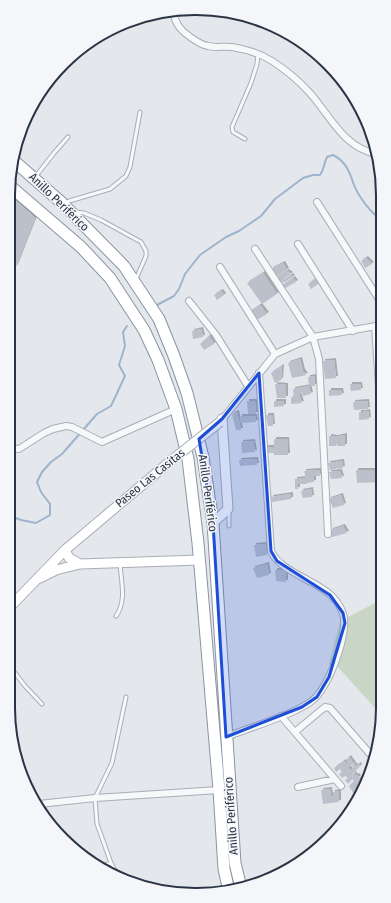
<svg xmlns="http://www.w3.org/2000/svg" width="391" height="903" font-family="'Fira Sans Condensed',sans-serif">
  <defs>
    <filter id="shadow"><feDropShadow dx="2" dy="-2" stdDeviation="0" flood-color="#0004"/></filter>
  </defs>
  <rect width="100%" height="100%" fill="#e4e7ec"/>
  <path fill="#c9d6c5" d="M383 599V703L375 708 337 666 329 664 340 621Z"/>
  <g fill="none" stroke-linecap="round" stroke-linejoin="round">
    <path stroke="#9fb4cc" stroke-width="2" d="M157 305 174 296 179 289 185 274 200 255 226 237 239 231 261 216 275 199 303 178 313 175H320C324 170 324 163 327 157L333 155C346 161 350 173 354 185 358 195 372 216 382 219
      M8 515 21 520 36 523 50 515V504L41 492 37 482 42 472 51 462 62 454 97 414 111 406 125 376 119 365 125 346 123 332 127 326"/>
  </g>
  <path fill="#bbc0ca" filter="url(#shadow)" d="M8 194 35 218 16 266 8 274Z
    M366 258 372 264 365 268 361 261Z
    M283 263 287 270 276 276 271 269Z
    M287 271 291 274 281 280 283 282 282 281 291 275 293 277 283 283V282L279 283 276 277Z
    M263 273 277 294 262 304 247 283Z
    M382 277V285L378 286 375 281Z
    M293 278 296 282 282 290 280 287Z
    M315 279 318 284 311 289 308 284Z
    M221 291 224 295 217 300 214 295Z
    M260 305 267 314 255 321 248 313Z
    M201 329 203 337 193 339 192 331Z
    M209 336 214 344 204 350 200 344Z
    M300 359 303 371 306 375 292 378 288 363Z
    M334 360 336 378 325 379 323 361Z
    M282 366 281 380 275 383 271 373Z
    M314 376 315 386H309L311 394 303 396 302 393 299 394 302 403 291 404V397H294L293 389 309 386 308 377Z
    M275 384 286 385V398H277Z
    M350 384H360L361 390 351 391Z
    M329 390H341L342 395 329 396Z
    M247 401H255L256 414H248Z
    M274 401H284V406L274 407Z
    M367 401 368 409 354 410 353 402Z
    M368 411 369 419 359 420V412H363Z
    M237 412 241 430H236L232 414Z
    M266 415H272L273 426H268Z
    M240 416H255L256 422 241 423Z
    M345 435V446H337L336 437Z
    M329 436 336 437V446H329Z
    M274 439H287L288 455H274V453H266V447H273L274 453Z
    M253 441 255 452 242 453 241 442Z
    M256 459 257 465 240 466 239 460Z
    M342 461 343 468 338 469 336 463 337 469 330 470 328 463Z
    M319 470 320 476H314V482L307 483V484H298V489H295V479L306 478 304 471Z
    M356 470H378L380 482 357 483Z
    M340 471 342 478 331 479 329 472Z
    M311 489 312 497 303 498 301 491Z
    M291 494V499L272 502 271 497Z
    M341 495 344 505 333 508 329 499Z
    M343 526 347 533 332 537 331 530Z
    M265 544 266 548 257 550 266 549 267 555 256 557 254 545Z
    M267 564 269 575 257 578 253 568Z
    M275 570H286V582L276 581Z
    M349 757 354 764 348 767 351 770 354 768 352 766 354 764 356 766 359 764 360 766 351 775 349 774 351 776 354 773 356 776 357 775 359 777 357 779V780L360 778 361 781 362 780 364 781 365 780 363 777 365 776 364 774 370 769 371 771 360 791 355 796 349 786 354 781 352 779 348 784 345 780 348 778 345 776 342 778 339 774 342 772 340 769 336 772 334 768 344 761 346 764 348 762 346 760Z
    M330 789 331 797 333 796V792L339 791V802L323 804 321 790Z"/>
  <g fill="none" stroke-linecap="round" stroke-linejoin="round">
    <g stroke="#a9aeb7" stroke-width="5">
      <path id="lane" d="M74 60 77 55
        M245 139 233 132 232 127 251 83 257 64 258 54
        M36 176 54 153 68 137
        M66 202 110 189 126 176 130 167 140 112
        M76 212 84 213 101 220 141 242 146 251V256L136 279
        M229 511V526
        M116 616C127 601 121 581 120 564
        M8 664 25 686 42 704
        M99 867 111 863
        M118 876 111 863 97 824 95 798 112 763 126 697"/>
    </g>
    <g stroke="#a9aeb7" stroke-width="8">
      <path id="street" d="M173 11C174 17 176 23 180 28 185 34 200 45 208 46 215 48 224 46 232 47 245 49 261 54 272 61 286 70 298 80 309 92 330 115 343 148 377 154
        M317 202 382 304
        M298 244 353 331
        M255 249 313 337 319 359 328 534
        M220 267 275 354
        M189 301 216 335 248 386
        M375 326 382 433
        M221 421 275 354 313 337 382 325
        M8 448 19 449 44 433 53 429 66 426 72 427 102 442 176 409
        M281 716 341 786
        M296 731 325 707 330 708 371 755
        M226 737C248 728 304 712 317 696 329 681 336 662 341 644 346 623 347 612 332 596 316 580 280 572 271 551L259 373
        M298 787 335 779
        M39 804 95 798 219 790"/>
    </g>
    <g stroke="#a9aeb7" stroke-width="11">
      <path id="secondary" d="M213 523 228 509 222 419
        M65 550 69 558 80 564
        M40 578 56 570 80 564 200 560
        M8 609 65 550 173 459"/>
    </g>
    <g stroke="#8b94a3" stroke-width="13">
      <path id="highway" d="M14 161 62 203 124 266 159 319 174 356 187 393 203 457 213 523 235 863 241 888
        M10 186 81 247 110 278 144 330 158 360 176 409 188 459 198 543 219 790 224 869 229 891"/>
    </g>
    <use href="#lane" stroke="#f7f8fa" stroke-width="3"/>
    <use href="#street" stroke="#f7f8fa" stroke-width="6"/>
    <use href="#secondary" stroke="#fff" stroke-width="9"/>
    <use href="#highway" stroke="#fff" stroke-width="11"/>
    <g stroke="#a9aeb7" stroke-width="11" stroke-linecap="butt">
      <path id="secondary-bridge" d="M173 459 220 422"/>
    </g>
    <use href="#secondary-bridge" stroke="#fff" stroke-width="9"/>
  </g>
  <path fill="#1d4ed8" fill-opacity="0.2" stroke="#1d4ed8" stroke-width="3" stroke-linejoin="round" d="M259 373 271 551 277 561 330 595 343 613 345 623 329 677 317 697 302 707 226 737 213 523 199 439 222 419Z"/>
  <g text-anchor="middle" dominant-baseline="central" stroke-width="3" stroke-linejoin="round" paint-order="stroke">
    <g font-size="12" fill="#2b3445" stroke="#f4f6f9">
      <text transform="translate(59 202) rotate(44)">Anillo Periférico</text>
      <text transform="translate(150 478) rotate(-39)">Paseo Las Casitas</text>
      <text transform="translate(208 493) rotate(82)">Anillo Periférico</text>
      <text transform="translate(231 816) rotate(-94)">Anillo Periférico</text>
    </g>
  </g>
  <path d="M0 0H391V903H0ZM195 15H196A180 180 0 0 1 376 195V708A180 180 0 0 1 196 888H195A180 180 0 0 1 15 708V195A180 180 0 0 1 195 15Z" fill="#f4f6f9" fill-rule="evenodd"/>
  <path fill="none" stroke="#2b3445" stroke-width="2" d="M195 15H196A180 180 0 0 1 376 195V708A180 180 0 0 1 196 888H195A180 180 0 0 1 15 708V195A180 180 0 0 1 195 15Z"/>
</svg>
